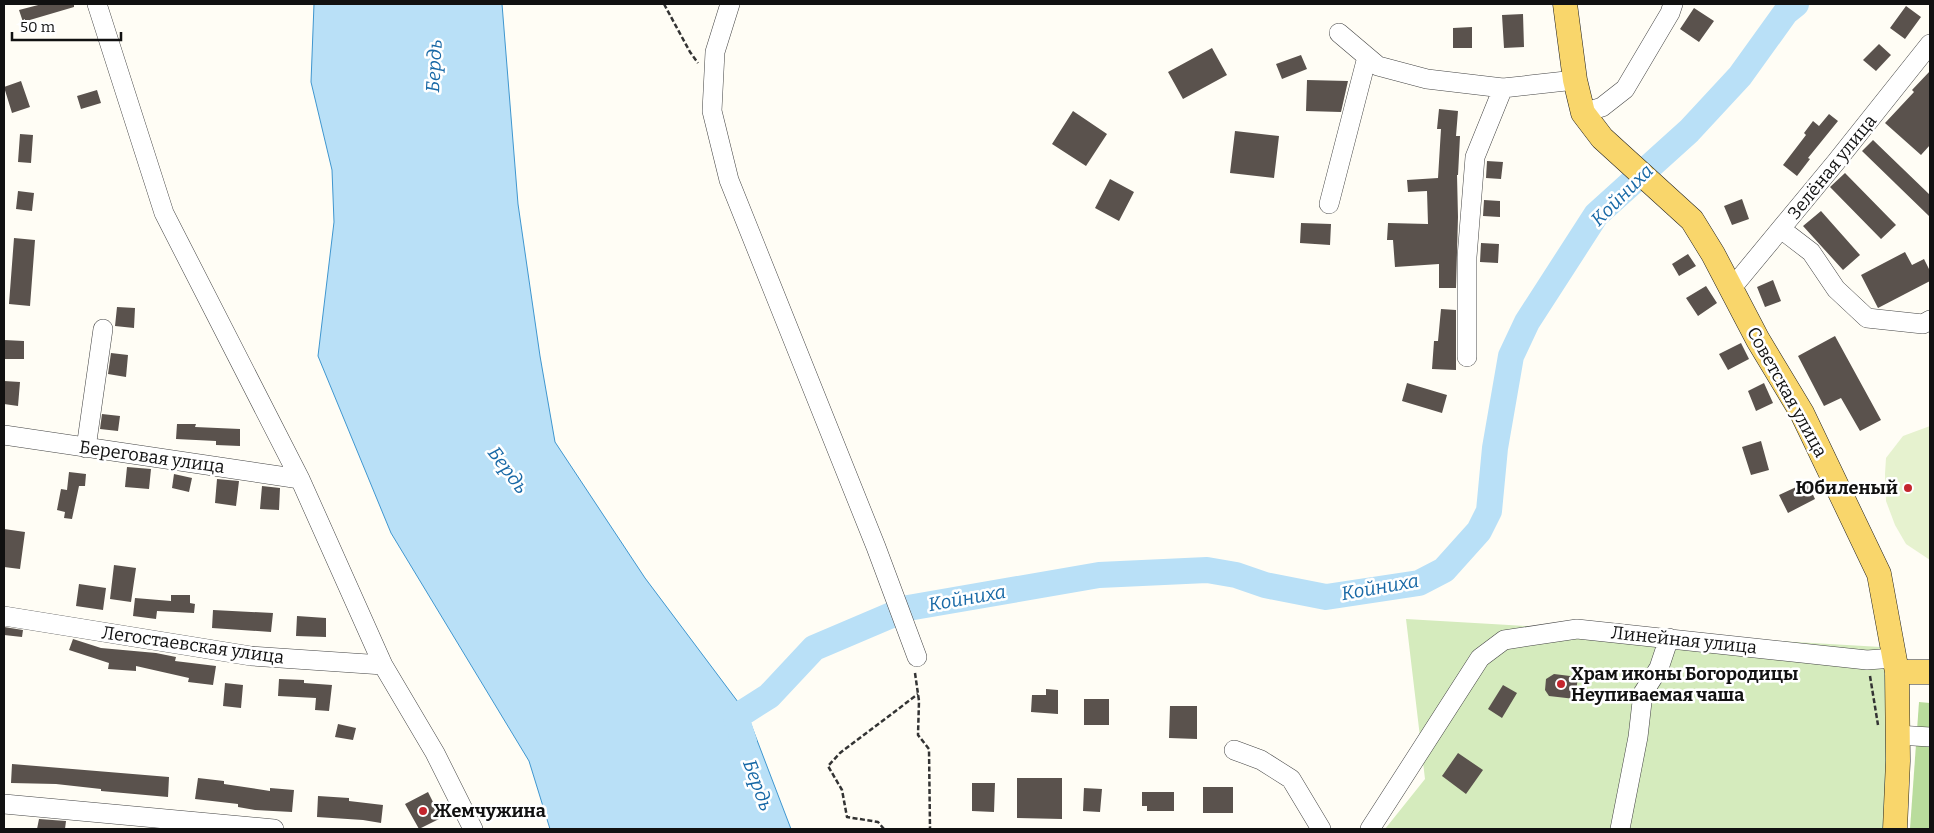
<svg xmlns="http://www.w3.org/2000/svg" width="1934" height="833" font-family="Bitter,serif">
  <rect width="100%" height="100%" fill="#fffdf5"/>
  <path fill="#d5ebbd" d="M1406 619 1881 647 1890 710 1889 829H1385L1425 779Z"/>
  <path fill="#b9dc9c" d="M1919 702 1930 703V829H1910Z"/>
  <path fill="#e6f2cf" d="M1930 426V560L1906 544 1895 525 1886 501 1885 474 1886 458 1903 436Z"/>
  <path fill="#b9e0f7" stroke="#3f96cf" d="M314 4H502L518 204 540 356 555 442 645 578 747 714 791 829H550L529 761 391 533 318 356 334 222 332 170 311 82Z"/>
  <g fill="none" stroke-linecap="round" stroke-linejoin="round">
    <path stroke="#b9e0f7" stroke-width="26" d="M744 742 736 717 769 696 814 648 908 608 1099 575 1207 570 1236 575 1265 585 1326 597 1419 583 1444 570 1479 531 1489 511 1495 448 1511 356 1527 322 1596 215 1689 131 1740 76 1786 12 1796 4"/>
  </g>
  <path fill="#5a524d" d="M42 4H74V7L23 22 19 10Z
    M1906 6 1921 17 1905 39 1890 28Z
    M1694 8 1714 21 1699 42 1680 29Z
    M1523 14 1524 47 1504 48 1502 15Z
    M1472 27V48H1453V28Z
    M1879 44 1891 55 1876 71 1863 60Z
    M1212 48 1227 75 1183 99 1168 72Z
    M1301 55 1307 69 1282 79 1276 64Z
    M1930 71V145L1921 155 1885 123 1914 92 1912 90Z
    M1307 80 1348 81 1341 112 1306 111Z
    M21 81 30 107 12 113 4 87Z
    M97 90 101 103 81 109 77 96Z
    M1439 109 1458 111 1456 136H1460L1458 175H1457L1458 217 1456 288H1439V264L1395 267 1393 240H1387L1388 223 1428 224 1427 191 1408 192 1407 180 1438 178 1441 129H1437Z
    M1073 111 1107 134 1086 166 1052 144Z
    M1829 114 1838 121 1808 158 1810 159 1797 176 1783 165 1806 135 1804 133 1813 121 1819 126Z
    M1235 131 1279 136 1274 178 1230 173Z
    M20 134 33 135 31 163 18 162Z
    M1873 140 1930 195V217L1862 151Z
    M1487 161 1503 162 1501 179 1486 178Z
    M1845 173 1896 225 1881 239 1830 187Z
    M1110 179 1134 192 1119 221 1095 208Z
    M18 191 34 193 32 211 16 209Z
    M1742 199 1749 219 1732 225 1724 206Z
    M1484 200 1500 201V217L1483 216Z
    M1821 211 1860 255 1843 270 1803 226Z
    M1301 223 1331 224 1330 245 1300 243Z
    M14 238 35 240 30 306 9 304Z
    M1481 243 1499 244 1498 263 1480 262Z
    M1905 252 1912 265 1924 259 1930 271V281L1878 308 1861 275Z
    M1688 254 1696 266 1679 276 1672 264Z
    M1773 280 1781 301 1765 307 1757 287Z
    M1706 286 1717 303 1698 316 1686 298Z
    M117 307 135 308 134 328 115 326Z
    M1441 309 1456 310V370L1432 369 1434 341H1438Z
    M1835 336 1881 420 1860 431 1841 398 1824 406 1798 356Z
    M4 340 24 341V359H4Z
    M1741 343 1749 359 1728 370 1719 354Z
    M111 353 128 355 126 377 108 374Z
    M4 381 20 382 18 406 4 404Z
    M1407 383 1447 395 1442 413 1402 401Z
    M1764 383 1773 403 1756 411 1748 391Z
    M102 414 120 416 118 431 100 429Z
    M177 424H196L195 427 240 429V446L216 445V441L176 439Z
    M1761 441 1769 470 1751 475 1742 447Z
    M127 467 151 469 149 489 125 487Z
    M69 472 86 474 85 486H79L72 519 64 518 65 512 57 510 61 489 67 490Z
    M174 474 192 478 189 492 172 488Z
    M217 479 239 481 236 506 215 503Z
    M1807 482 1815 499 1788 513 1779 495Z
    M262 486 280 488 279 510 260 509Z
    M4 529 25 532 20 569 4 567Z
    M114 565 136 568 131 602 110 599Z
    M79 584 106 588 103 610 76 606Z
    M171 595H190V603L195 604 194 613 157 611 156 619 133 616 135 598 171 601Z
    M213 610 273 613 271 632 212 628Z
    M297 616 326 618V637L296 636Z
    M4 627 23 630 22 637 4 635Z
    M73 639 101 648 156 653 176 657 175 661 216 666 213 685 188 682 189 678 136 666V671L108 669 109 663 69 650Z
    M1554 674 1578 677 1575 699 1549 696 1545 690 1546 679Z
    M279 679 304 680V683L332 685 329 711 315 710 316 698 278 696Z
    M225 683 243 685 241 708 223 706Z
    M1503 685 1517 693 1502 718 1488 709Z
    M1046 689 1058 690V714L1031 712 1032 695H1046Z
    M1084 699H1109V725H1084Z
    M1170 706H1197V739L1169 738Z
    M338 724 356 728 353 740 335 737Z
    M1458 753 1483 770 1466 794 1442 776Z
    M12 764 169 777 168 797 101 791V789L56 784 11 783Z
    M198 778 224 781V784L270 791V788L294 790 292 812 255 810 238 807V804L195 799Z
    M1017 778H1062V819L1017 818Z
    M972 783H995L994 812 972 811Z
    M1203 787H1233V813H1203Z
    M1084 788 1102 789 1100 812 1083 811Z
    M428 792 441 818 419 829 405 804Z
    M1142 792H1174V811H1147V806H1142Z
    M318 796 349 798V801L383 805 381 823 363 820 317 817Z
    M39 819 66 821 65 829H37Z"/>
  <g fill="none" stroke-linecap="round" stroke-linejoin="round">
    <g stroke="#444" stroke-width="20">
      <path id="minor" d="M97 4 164 213 300 479 383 665 435 753 473 829
        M730 4 715 52 712 111 729 180 876 547 917 657
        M1339 33 1378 66 1427 79 1503 88 1575 80
        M1583 113 1602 107 1625 89 1670 13 1673 4
        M1329 204 1367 57
        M1781 229 1811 252 1836 289 1867 318 1923 324 1930 320
        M1731 289 1836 162 1930 44
        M1467 357V257L1475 157 1503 88
        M4 435 300 479
        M86 448 103 329
        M4 616 251 656 383 665
        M1897 735 1930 737
        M1234 750 1261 760 1291 779 1321 829
        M4 804 274 829
        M1370 829 1480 658 1504 640 1577 629 1867 660 1894 658
        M1620 829 1638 737 1643 693 1659 668 1669 638"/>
    </g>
    <g stroke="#222" stroke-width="25">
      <path id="major" d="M1565 4 1575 80 1583 113 1602 138 1692 220 1713 254 1758 340 1802 413 1879 574 1897 672 1898 761 1895 829
        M1897 672H1930"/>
    </g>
    <path stroke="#333" stroke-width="2.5" stroke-dasharray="5 2.5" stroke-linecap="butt" d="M664 4 690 52 698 63
      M915 673 919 701 918 735 929 749 930 829
      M1870 676 1878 725
      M884 829 878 822 847 817 842 790 828 766 840 753 918 694"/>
    <use href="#minor" stroke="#fff" stroke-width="19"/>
    <use href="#major" stroke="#f9d66b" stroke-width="24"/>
  </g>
  <g fill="#c4262e" stroke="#fff" stroke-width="2">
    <circle cx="1908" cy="488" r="5"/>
    <circle cx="1561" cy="684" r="5"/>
    <circle cx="423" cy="811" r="5"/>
  </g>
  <g text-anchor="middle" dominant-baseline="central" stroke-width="5" stroke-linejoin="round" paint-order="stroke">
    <g font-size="18" fill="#111" stroke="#fff">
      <text transform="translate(1832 167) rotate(-51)">Зелёная улица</text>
      <text transform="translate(1787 392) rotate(61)">Советская улица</text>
      <text transform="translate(152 457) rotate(8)">Береговая улица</text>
      <text transform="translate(1684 640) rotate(6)">Линейная улица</text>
      <text transform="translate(193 645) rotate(8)">Легостаевская улица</text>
    </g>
    <g font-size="18" font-weight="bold" fill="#111" stroke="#fff" text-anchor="start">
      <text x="1898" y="488" text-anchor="end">Юбиленый</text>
      <text x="1571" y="674">Храм иконы Богородицы<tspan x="1571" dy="21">Неупиваемая чаша</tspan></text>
      <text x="433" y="811">Жемчужина</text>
    </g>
    <g font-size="19" font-style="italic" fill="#1768a6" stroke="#fff">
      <text transform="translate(434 66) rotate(-87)">Бердь</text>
      <text transform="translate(1622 195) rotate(-45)">Койниха</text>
      <text transform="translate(508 470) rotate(53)">Бердь</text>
      <text transform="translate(1380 587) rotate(-10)">Койниха</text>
      <text transform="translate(967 598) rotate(-10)">Койниха</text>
      <text transform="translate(758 785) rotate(70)">Бердь</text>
    </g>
  </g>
  <rect width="1934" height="833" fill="none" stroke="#111111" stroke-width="10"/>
  <path d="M12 32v8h109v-8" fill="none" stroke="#111111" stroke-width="2.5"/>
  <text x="20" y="32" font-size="15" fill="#111111" stroke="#ffffff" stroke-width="4" paint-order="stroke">50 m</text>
</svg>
